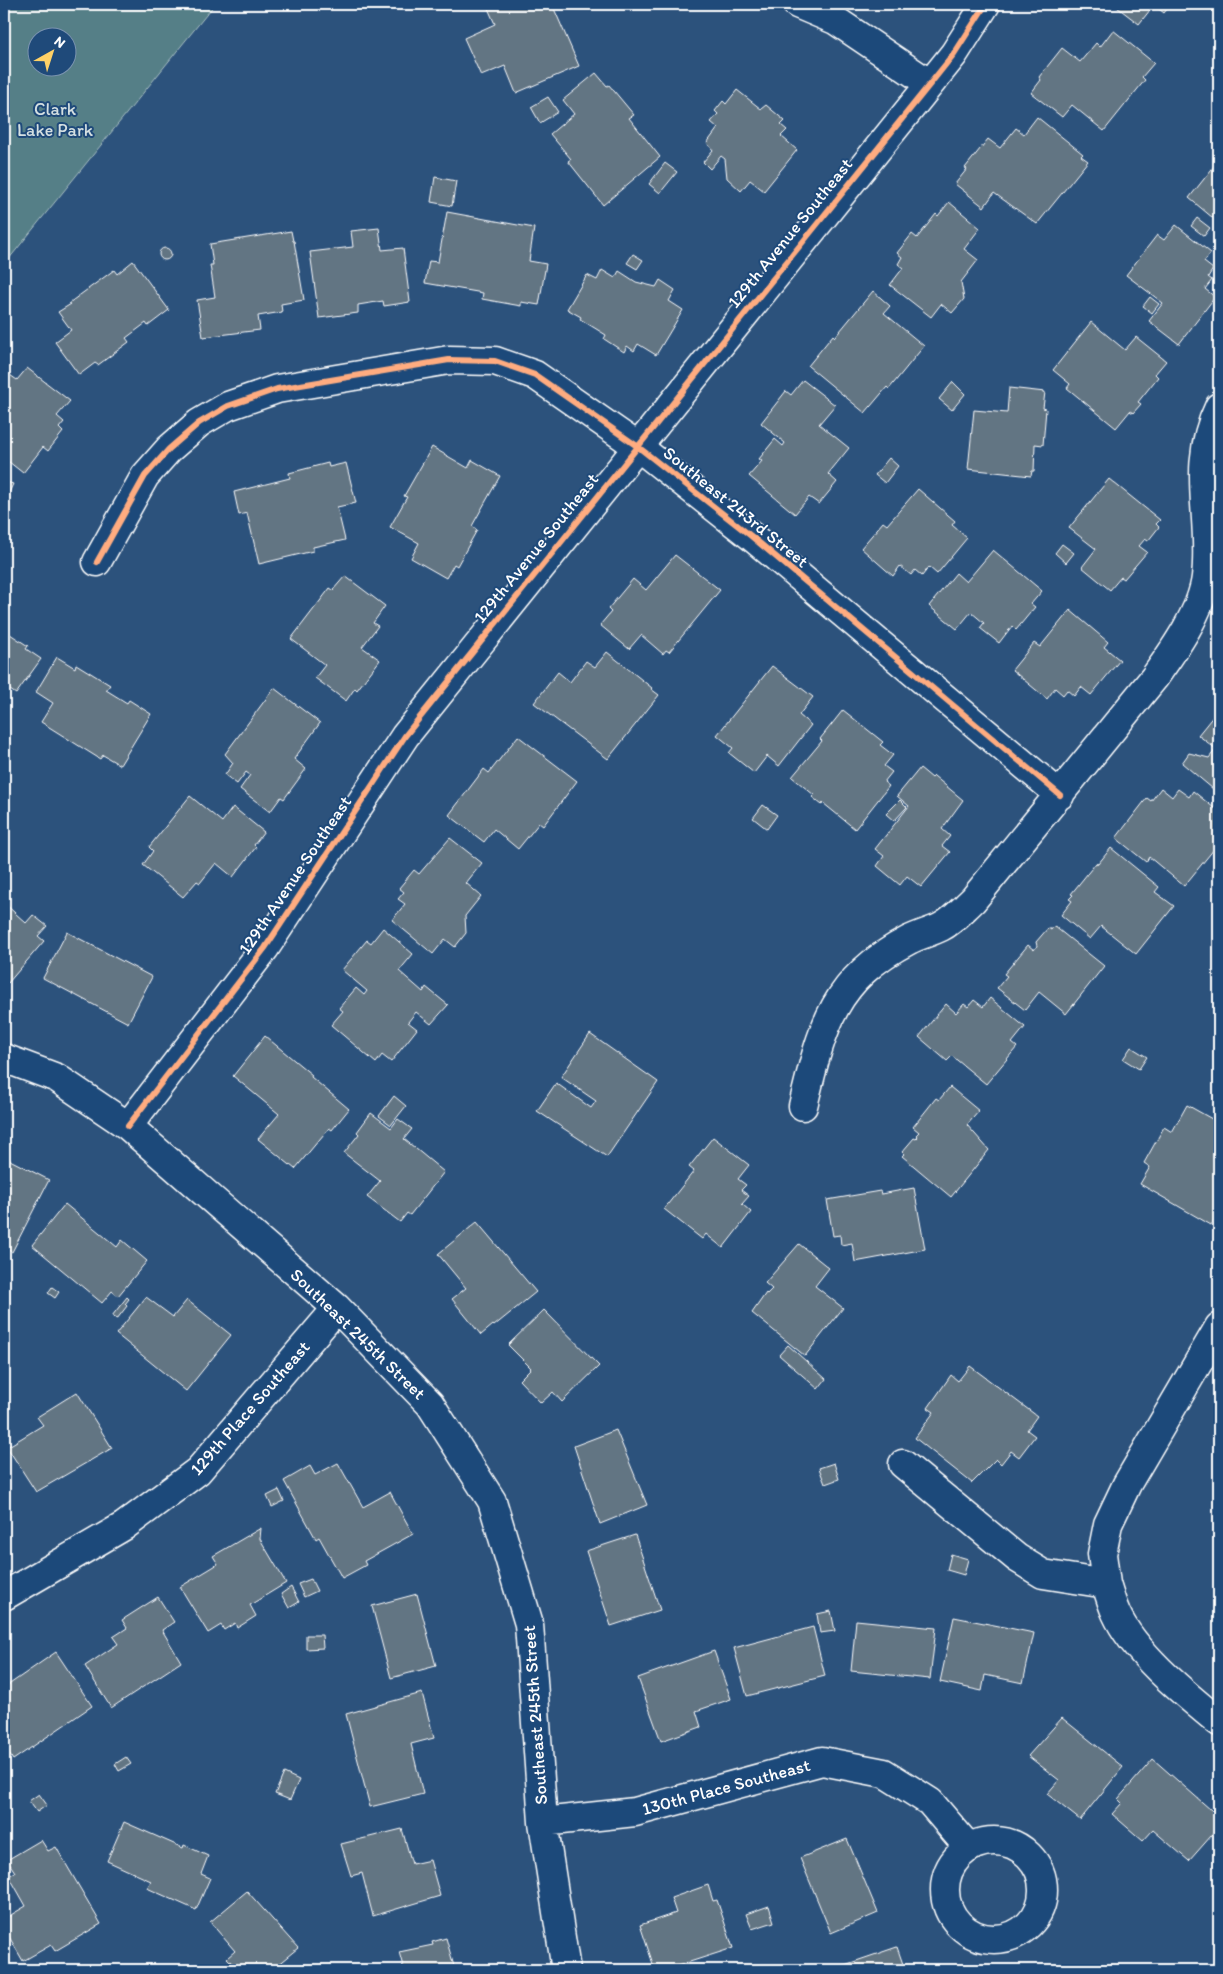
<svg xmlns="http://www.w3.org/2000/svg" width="1223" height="1974" font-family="Itim,sans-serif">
  <rect width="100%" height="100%" fill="#2c527c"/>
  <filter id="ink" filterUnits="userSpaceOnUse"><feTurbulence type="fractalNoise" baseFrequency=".02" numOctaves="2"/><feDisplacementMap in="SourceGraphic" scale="10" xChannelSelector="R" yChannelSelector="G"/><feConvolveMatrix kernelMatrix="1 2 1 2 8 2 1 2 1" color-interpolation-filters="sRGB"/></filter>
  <g filter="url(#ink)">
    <path fill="#547f87" stroke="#aabfc3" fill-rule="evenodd" d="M4 4H215L4 265ZM38 38H68V68H38Z"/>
    <path fill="#627483" stroke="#fff" d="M491 4H552L579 66 516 93 505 66 481 76 464 38 495 24 487 6Z
      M1113 4H1171L1164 13 1154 5 1139 24Z
      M1113 30 1154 63 1142 77 1145 80 1104 131 1072 105 1062 117 1031 93 1041 80 1039 77 1062 48 1080 62 1096 43 1100 47Z
      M596 73 607 86 609 85 634 115 629 118 660 157 603 205 568 161 571 159 550 134 574 114 563 100Z
      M737 90 761 109 766 105 785 121 781 125 787 130 781 136 797 150 764 191 750 180 741 191 727 178 725 159 721 156 710 169 703 162 713 150 707 143 718 128 711 122 718 114 715 111 723 101 726 104Z
      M548 97 558 112 540 123 531 107Z
      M1037 117 1083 154 1081 156 1088 161 1037 224 994 193 984 207 955 184 967 169 965 168 988 139 1000 148 1016 128 1024 134Z
      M1219 160V223L1189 198Z
      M665 163 677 172 660 193 649 184Z
      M435 177 456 181 452 206 431 202Z
      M949 202 980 228 964 249 978 260 961 282 964 299 952 313 941 304 931 317 890 285 903 268 898 264 902 257 897 253 912 234 917 238 936 214 938 216Z
      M447 212 534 228 529 261 546 264 539 305 521 302V306L482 299 483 293 425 283 429 261 438 262Z
      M1197 218 1210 228 1204 236 1191 226Z
      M1176 225 1211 253 1204 262 1213 269 1208 277 1212 280 1205 289 1215 297 1179 344 1149 321 1163 303 1126 275 1157 235 1164 240Z
      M379 228 382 250 403 248 410 302 384 306 383 301 358 305V313L319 318 310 252 353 247 351 231Z
      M291 231 293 241H294L304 300 281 304 282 312 258 316 260 330 203 337 197 300 215 297 210 265H213L210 244Z
      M159 254a6 6 0 1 1 12 0a6 6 0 1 1-12 0Z
      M633 254 643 260 637 269 627 263Z
      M133 261 169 310 148 326 146 323 126 338 129 342 98 365 95 363 79 375 55 342 71 330 58 312 71 304 69 303 114 270 117 274Z
      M602 270 615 278 619 271 636 282 656 287 660 280 675 290 669 301 683 310 656 355 638 344 634 351 627 346 624 352 604 339 606 335 580 319 581 317 567 309 587 275 597 280Z
      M873 291 890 306 884 313 924 346 889 389 887 387 865 413 808 366 833 335 835 337Z
      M1150 297 1159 304 1152 313 1143 306Z
      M1091 322 1125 350 1136 337 1166 361 1155 374 1158 377 1138 402 1141 404 1133 413 1130 411 1116 428 1067 388 1070 384 1053 370Z
      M27 368 70 401 57 416 64 422 59 428 63 432 48 451 43 447 23 473 4 458V377L7 373 17 380Z
      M803 380 835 405 819 424 849 448 828 474 837 482 819 504 809 497 795 514 749 476 762 461 759 459 775 439 783 446 785 443 761 423 786 391 791 395Z
      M953 382 965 394 952 410 939 399Z
      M1009 388 1045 392 1043 408 1046 409 1043 445 1035 444 1034 471H1032L1031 476 968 469 974 410 1007 413Z
      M432 447 468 468 472 460 500 476 472 526 477 530 457 566 454 564 446 578 411 558 419 543 390 527 407 497 404 496Z
      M889 458 898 466 885 483 875 475Z
      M328 463 329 467 346 463 356 503 337 507 345 540 313 547V551L259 564 247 513 239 515 234 492 290 478 289 473Z
      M1109 479 1160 520 1156 524 1159 527 1148 541 1145 539 1139 546 1147 552 1124 579 1121 577 1110 590 1082 567 1096 549 1069 528Z
      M4 481 13 484 4 503 8 505 4 516Z
      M918 489 955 521 952 525 967 538 937 574 929 567 922 576 915 570 911 575 900 566 893 576 861 548 883 522 887 525Z
      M1062 544 1074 553 1066 563 1055 553Z
      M993 550 1042 591 1031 604 1035 607 1016 630 1012 626 999 643 980 628 984 623 971 612 957 629 929 606 956 573 966 582Z
      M675 555 720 590 669 652 666 650 663 654 641 635 629 649 600 625 611 612 608 609 633 579 646 590Z
      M345 576 385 606 373 623 378 626 362 647 380 660 357 690 355 688 346 701 315 678 325 665 291 639 330 588 333 590Z
      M1070 610 1108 642 1104 647 1120 660 1091 695 1081 687 1074 696 1067 690 1063 695 1055 688 1047 699 1012 670 1034 643 1040 647Z
      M4 630 28 646 26 649 41 659 16 694 4 686Z
      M607 652 652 688 651 689 659 695 608 759 534 703 558 672 570 682 586 661 595 667Z
      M57 657 75 668 76 664 110 685 106 690 127 703 129 700 151 714 120 765 103 755 100 759 41 722 53 703 36 692Z
      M772 666 813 697 799 715 811 725 779 766 767 756 754 773 729 753 733 748 717 735Z
      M274 688 320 723 294 759 306 769 284 799 281 797 270 812 240 789 250 775 246 772 237 784 225 775 233 763 225 754Z
      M1219 709V794L1182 763 1189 753 1209 758 1216 749 1198 735Z
      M843 710 883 742 880 745 893 755 884 766 892 772 884 782 889 786 855 829 823 803 822 805 812 797 814 795 792 777 822 741 820 739Z
      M518 736 577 781 543 826 539 823 518 849 494 829 484 842 449 815 484 769 489 773Z
      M920 768 932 778 934 776 963 800 942 829 950 836 942 846 950 852 921 887 907 876 900 885 877 866 884 856 875 849 909 806 897 796Z
      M1161 788 1172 797 1178 789 1189 797 1193 791 1219 812V843L1184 886 1149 857 1146 862 1116 838 1147 798 1151 801Z
      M190 796 222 822 233 807 264 832 254 845 256 847 233 877 216 863 200 883 197 881 183 897 143 865 153 851 149 847Z
      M900 800 907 807 894 821 886 814Z
      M763 805 777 815 767 829 753 818Z
      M450 838 482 863 466 883 481 896 465 916 466 933 455 947 445 939 433 954 392 920 405 904 398 899 404 892 399 888 414 870 419 874Z
      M1111 848 1159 887 1155 892 1174 906 1136 954 1101 926 1090 939 1061 915 1072 901 1069 899 1073 895 1071 894 1096 863 1098 864Z
      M4 903 26 923 33 915 47 926 38 936 44 941 8 983 7 982 4 985Z
      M1054 926 1104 966 1066 1014 1039 992 1025 1010 997 988 1007 976 1004 974 1028 945 1034 950 1037 946 1036 942 1048 928 1051 930Z
      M383 928 413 954 399 971 423 992 426 987 448 1005 431 1024 416 1012 408 1022 417 1029 391 1062 382 1055 376 1063 331 1025 343 1011 339 1008 356 988 364 995 367 991 342 970 367 940 371 943Z
      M67 932 152 977 128 1023 43 978Z
      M990 998 1025 1027 1012 1043 1017 1047 986 1084 952 1056 947 1061 919 1037 946 1004 956 1013 964 1004 968 1007 974 1000 983 1007Z
      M590 1034 658 1082 607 1157 537 1111 556 1083 591 1108 596 1101 561 1077Z
      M265 1036 312 1075 311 1077 349 1109 332 1130 329 1128 295 1169 258 1139 279 1114 233 1076Z
      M1131 1047 1147 1057 1139 1069 1123 1059Z
      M950 1087 979 1111 967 1125 989 1150 951 1197 902 1156 904 1154 902 1152 914 1138 916 1139 918 1137 916 1135 919 1132 913 1127 936 1098 939 1100Z
      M394 1096 406 1106 391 1125 379 1116Z
      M1187 1105 1212 1119 1219 1107V1212L1211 1225 1140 1184 1150 1167 1144 1163 1164 1127 1172 1132Z
      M371 1113 391 1128 398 1119 412 1129 404 1139 444 1172 410 1215 407 1213 400 1222 367 1197 380 1181 344 1153 359 1134 357 1132Z
      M713 1137 749 1165 738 1179 746 1185 741 1190 749 1196 742 1204 751 1212 723 1248 706 1234 702 1239 664 1209 694 1171 689 1167Z
      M4 1157 49 1180 12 1252 4 1248Z
      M914 1188 925 1249 855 1262 852 1243 841 1245 840 1235 833 1236 827 1200 880 1191 881 1194Z
      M65 1204 117 1247 122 1240 147 1261 118 1296 112 1291 102 1303 32 1245Z
      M477 1222 536 1292 494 1326 493 1325 481 1335 452 1299 466 1288 438 1254Z
      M799 1244 829 1268 815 1286 843 1308 805 1356 752 1313 766 1293 767 1294 772 1289 765 1283Z
      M52 1287 59 1292 55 1298 48 1293Z
      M127 1297 129 1299 125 1304 127 1306 117 1319 112 1316Z
      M146 1297 173 1317 187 1300 231 1335 186 1391 116 1334Z
      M544 1310 599 1366 562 1402 553 1392 541 1403 519 1380 531 1368 508 1345Z
      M788 1345 826 1379 818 1389 779 1355Z
      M970 1366 1037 1416 1027 1430 1035 1436 1019 1457 1011 1451 1001 1464 996 1459 972 1483 915 1438 934 1412 928 1408 951 1375 958 1381Z
      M77 1392 112 1448 36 1492 7 1447 43 1425 37 1417Z
      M616 1430 647 1505 600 1524 574 1446Z
      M338 1463 363 1507 390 1492 413 1534 364 1561 366 1565 342 1578 319 1537 316 1539 284 1481 310 1466 315 1475Z
      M834 1463 839 1479 825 1484 819 1468Z
      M279 1490 284 1501 272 1507 267 1496Z
      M261 1528 260 1539 286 1583 250 1605 256 1616 237 1628 235 1623 224 1630 221 1625 208 1633 180 1587 218 1564 213 1556Z
      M635 1535 660 1610 611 1626 586 1551Z
      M951 1554 968 1559 964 1575 947 1570Z
      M311 1579 317 1591 304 1597 298 1584Z
      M291 1587 299 1602 289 1608 281 1594Z
      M417 1594 436 1666 391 1678 372 1606Z
      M158 1597 174 1622 162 1630 181 1662 111 1708 85 1666 118 1644 113 1637 127 1628 122 1620Z
      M831 1611 835 1631 820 1633 817 1614Z
      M954 1617 1034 1633 1023 1683 985 1675 982 1691 940 1682Z
      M856 1620 936 1628 930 1679 851 1671Z
      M813 1627 825 1676 747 1696 734 1648Z
      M306 1635H322L323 1648 306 1649Z
      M714 1651 731 1699 696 1711 701 1727 661 1741 638 1678Z
      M56 1652 92 1706 13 1760 4 1746V1688Z
      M422 1693 434 1738 411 1744 423 1794 370 1807 346 1714Z
      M1062 1718 1123 1767 1080 1820 1047 1794 1059 1780 1028 1756Z
      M126 1757 131 1764 119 1771 115 1764Z
      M1153 1759 1219 1817V1827L1189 1861 1153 1830 1143 1841 1112 1814 1122 1803 1118 1799Z
      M284 1773 299 1780 290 1800 275 1794Z
      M39 1794 47 1805 37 1812 29 1801Z
      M124 1822 183 1848 184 1845 208 1856 201 1874 210 1878 196 1910 147 1888 151 1881 107 1861Z
      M402 1829 412 1864 430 1860 440 1896 373 1916 362 1873 351 1876 341 1844Z
      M847 1839 878 1913 831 1933 800 1858Z
      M41 1840 48 1851 56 1847 101 1924 55 1951 51 1945 23 1961 4 1928V1919L26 1906 9 1876 15 1872 7 1860Z
      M708 1885 713 1901 717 1900 733 1948 665 1970H655L640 1925 676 1913 671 1898Z
      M247 1891 298 1948 271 1970H239L227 1958 235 1951 210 1922Z
      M769 1906 774 1922 752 1929 746 1914Z
      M446 1938 455 1970H404L399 1952 433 1945 432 1942Z
      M897 1947 905 1970H833V1969Z"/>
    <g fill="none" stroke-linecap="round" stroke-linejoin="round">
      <g stroke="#fff" stroke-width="31">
        <path id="minor" d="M797 4 835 20 930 84
          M97 562 145 476 169 449 199 423 228 406 277 389 449 360 495 361 535 375 637 446 751 536 1060 795
          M4 1058 57 1078 128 1126 337 1308 430 1404 492 1501 529 1624 543 1822 566 1970
          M803 1106C822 1028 832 980 909 940 919 935 931 932 941 927 953 921 963 909 973 900L1154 678C1174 650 1202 611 1206 577 1213 516 1190 467 1219 407
          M128 1126 265 948 405 736 930 84 954 54 986 4
          M903 1464 1017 1558 1043 1574 1106 1584C1109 1594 1112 1604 1116 1613 1134 1653 1185 1694 1219 1722
          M1106 1584 1102 1554 1108 1524 1127 1484 1219 1327
          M4 1596 124 1526 198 1471 337 1308
          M543 1822 635 1812 822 1761 884 1773 930 1802 969 1848
          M945 1890a49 49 0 1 1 98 0a49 49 0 1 1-98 0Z"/>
      </g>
      <use href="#minor" stroke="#1f4a7a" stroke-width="28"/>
      <g stroke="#1f4a7a" stroke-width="9">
        <path id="cycleway" d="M97 562 145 476 169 449 199 423 228 406 277 389 449 360 495 361 535 375 637 446 751 536 1060 795
          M128 1126 265 948 405 736 930 84 954 54 986 4"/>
      </g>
      <use href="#cycleway" stroke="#ffac80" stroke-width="6"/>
    </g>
  </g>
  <g text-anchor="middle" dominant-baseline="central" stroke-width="4" stroke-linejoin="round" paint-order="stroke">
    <g font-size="18" fill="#d4dfe1" stroke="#1f4a7a">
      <text x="55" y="109">Clark<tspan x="55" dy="21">Lake Park</tspan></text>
    </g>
    <g font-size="18" fill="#fff" stroke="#1f4a7a">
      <text transform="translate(790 233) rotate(-51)">129th Avenue Southeast</text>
      <text transform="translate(736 507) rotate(39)">Southeast 243rd Street</text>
      <text transform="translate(536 548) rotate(-51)">129th Avenue Southeast</text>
      <text transform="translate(295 875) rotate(-56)">129th Avenue Southeast</text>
      <text transform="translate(358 1334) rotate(44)">Southeast 245th Street</text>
      <text transform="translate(250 1408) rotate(-49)">129th Place Southeast</text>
      <text transform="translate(535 1715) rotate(-94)">Southeast 245th Street</text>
      <text transform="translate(726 1787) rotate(-15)">130th Place Southeast</text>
    </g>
  </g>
  <rect width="1223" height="1974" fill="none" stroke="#1f4a7a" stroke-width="20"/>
  <rect x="10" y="10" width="1203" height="1954" fill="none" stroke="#fff" stroke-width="2" filter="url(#ink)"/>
  <g transform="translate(52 52) rotate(39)"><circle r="24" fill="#1f4a7a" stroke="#7992af"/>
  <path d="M0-4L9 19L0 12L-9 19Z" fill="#ffd166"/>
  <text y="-8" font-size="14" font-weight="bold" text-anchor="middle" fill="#ffffff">N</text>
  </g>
</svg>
